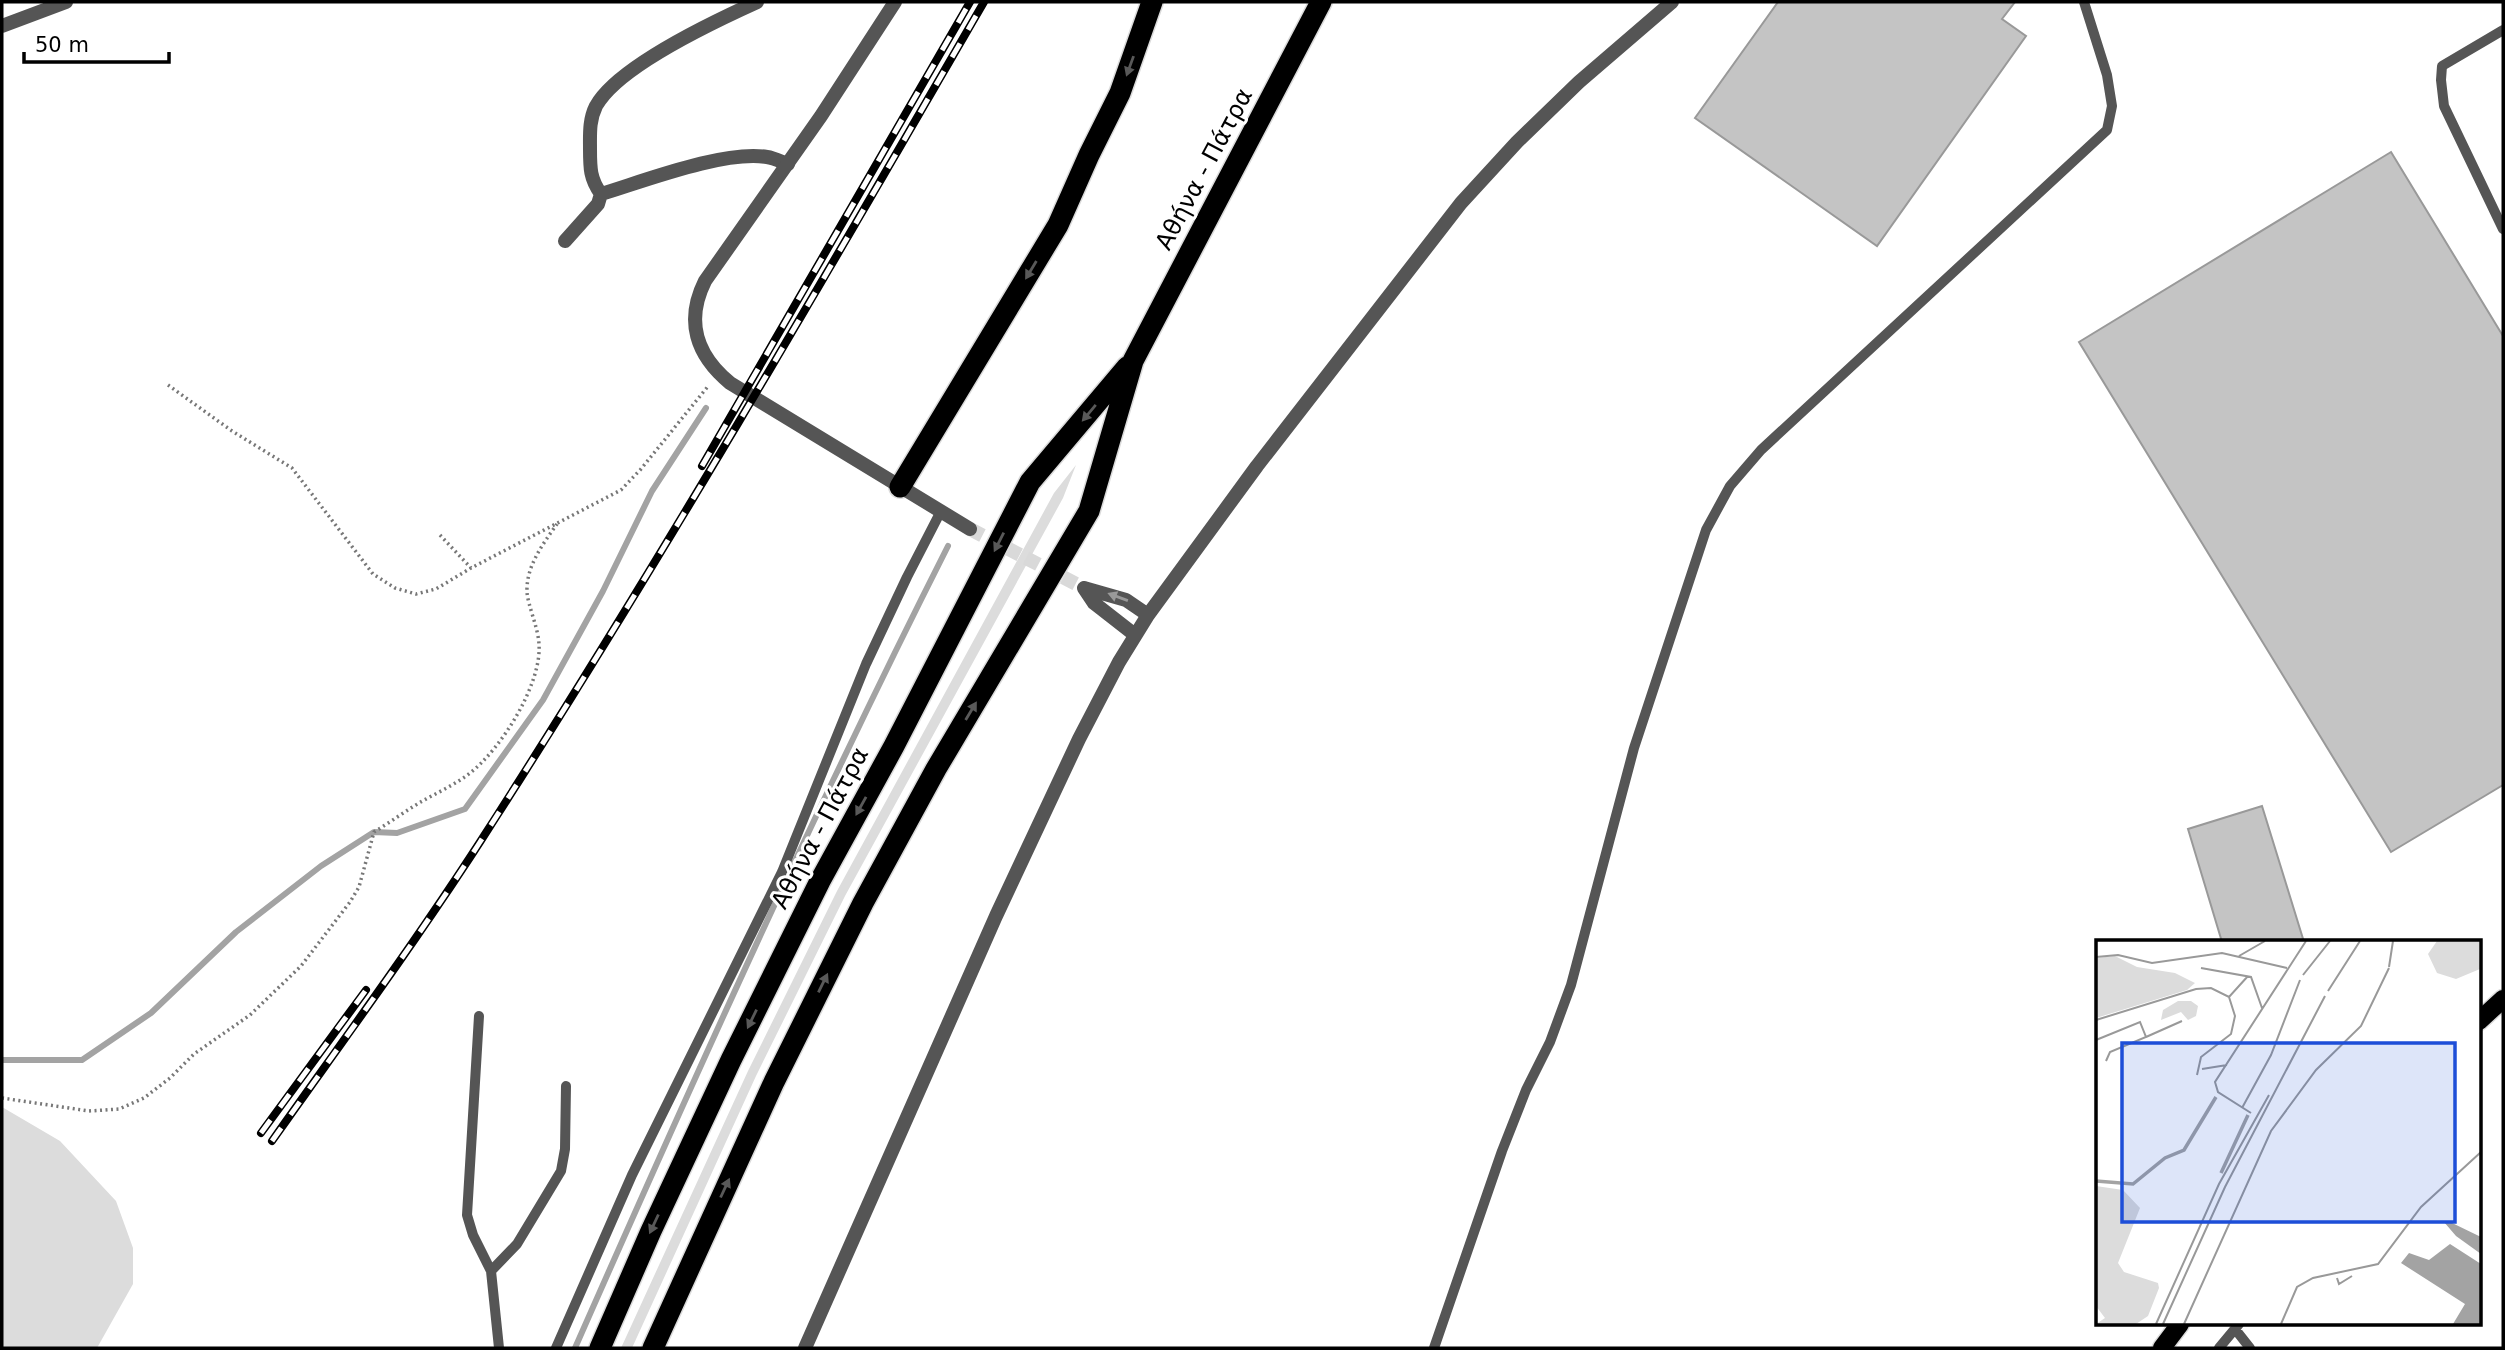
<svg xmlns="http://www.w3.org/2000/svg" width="2505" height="1350" font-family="'DejaVu Sans',sans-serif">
  <rect width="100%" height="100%" fill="#fff"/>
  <path fill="#dcdcdc" d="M1076 465 1063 498 845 896 756 1076 632 1348H621L748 1071 837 891 1054 493Z
    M2 1107 60 1141 116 1201 133 1248V1284L97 1348H2Z"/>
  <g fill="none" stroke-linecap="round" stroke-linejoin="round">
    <path stroke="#a3a3a3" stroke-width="6" d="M2 1060H82L151 1013 236 932 321 866 374 832 397 833 465 809 543 700 603 591 652 491 706 408
      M575 1348C694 1078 815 809 948 546"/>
  </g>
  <path fill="#c4c4c4" stroke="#999" stroke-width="2" d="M1778 2H2015L2002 19 2026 36 1877 246 1695 118Z
    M2391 152 2503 336V785L2391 852 2079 342Z
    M2262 806 2304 942H2222L2188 829Z"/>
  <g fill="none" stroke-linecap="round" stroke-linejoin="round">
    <path stroke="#d9d9d9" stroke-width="14" stroke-dasharray="14 7" stroke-linecap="butt" d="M970 529 1084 588"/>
    <g stroke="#dbdbdb" stroke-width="21">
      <path id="primary" d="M2479 1021 2503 999
        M2162 1348 2180 1324"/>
    </g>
    <g stroke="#dbdbdb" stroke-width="24">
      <path id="motorway" d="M900 487 1058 225 1089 155 1120 93 1152 2
        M600 1348 651 1231 731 1060 820 881 894 746 1030 482 1127 367
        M653 1348 774 1082 863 903 936 769 1089 511 1133 361 1321 2"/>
    </g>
    <path stroke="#777" stroke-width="3.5" stroke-dasharray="2 3.5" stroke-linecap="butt" d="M168 385 232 431 292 468 373 574 395 588 416 594 436 589 471 568 621 490 641 469 709 385
      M440 535 471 568
      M2 1098 89 1111 119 1109 144 1098 170 1078 194 1054 250 1015 301 966 350 902 359 887 374 832C389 823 404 812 419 803 436 793 455 785 470 773 501 749 542 684 539 644 538 627 528 606 527 592 526 566 543 544 557 524"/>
    <path stroke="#555" stroke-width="10" d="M2503 30 2442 66 2441 80 2444 106 2503 229
      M479 1016 467 1215 473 1235 491 1271 499 1348
      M491 1271 517 1244 561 1171 565 1149 566 1086
      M2235 1329 2250 1348
      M556 1348 632 1175 782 872 866 664 907 577 941 511
      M1434 1348 1502 1151 1526 1090 1550 1042 1571 985 1634 748 1706 530 1730 486 1761 450 2107 130 2112 106 2107 75 2084 2
      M2219 1348 2239 1324"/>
    <path stroke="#555" stroke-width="14" d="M2 26 66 2
      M601 194C644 181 724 150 767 157 774 158 782 162 788 164
      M565 241 598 204 601 194C590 179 590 168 590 149 590 134 589 120 596 106 618 66 715 21 757 2"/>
    <path stroke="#555" stroke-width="14" d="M895 2 821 116 705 281C685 321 696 355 730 383L970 529
      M1084 588 1126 600 1148 615
      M1084 588 1094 603 1135 635
      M805 1348 996 916 1079 739 1119 662 1148 615 1257 466 1461 203 1517 142 1579 82 1672 2"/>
    <use href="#primary" stroke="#000" stroke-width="18"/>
    <use href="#motorway" stroke="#000" stroke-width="21"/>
    <g stroke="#000" stroke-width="8">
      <path id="rail" d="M702 466 970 2
        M261 1133 366 990
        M272 1141C342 1042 414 944 480 842 657 567 821 284 984 2"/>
    </g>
    <use href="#rail" stroke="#fff" stroke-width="5" stroke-dasharray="16" stroke-linecap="butt"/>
  </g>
  <defs><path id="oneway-solid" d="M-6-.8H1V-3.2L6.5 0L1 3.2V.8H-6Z" transform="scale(1.75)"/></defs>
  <g fill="#595959">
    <use href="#oneway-solid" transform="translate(1130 66) rotate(110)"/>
    <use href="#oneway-solid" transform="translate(1031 270) rotate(121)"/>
    <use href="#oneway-solid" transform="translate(1089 413) rotate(130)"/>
    <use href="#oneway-solid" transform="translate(999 542) rotate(117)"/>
    <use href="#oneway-solid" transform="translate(971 711) rotate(-59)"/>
    <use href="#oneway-solid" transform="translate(861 806) rotate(119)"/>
    <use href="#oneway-solid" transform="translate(823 983) rotate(-64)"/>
    <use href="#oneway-solid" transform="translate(752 1019) rotate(116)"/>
    <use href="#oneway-solid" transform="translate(725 1188) rotate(-65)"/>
    <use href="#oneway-solid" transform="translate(654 1224) rotate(115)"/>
  </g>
  <use fill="#999" href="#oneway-solid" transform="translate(1118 597) rotate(-160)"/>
  <g text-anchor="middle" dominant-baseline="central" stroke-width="6" stroke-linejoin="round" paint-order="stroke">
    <g font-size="24" fill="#000" stroke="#fff">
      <text transform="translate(1204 169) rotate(-62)">Αθήνα - Πάτρα</text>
      <text transform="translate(820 828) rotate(-62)">Αθήνα - Πάτρα</text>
    </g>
  </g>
  <g transform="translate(2096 940)">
    <rect width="385" height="385" fill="#fff"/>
    <path d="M341 1H383L384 29 360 39 341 33 332 14ZM19 16 41 27 79 33 99 43 91 50 0 78V18ZM82 61H95L102 66 100 76 92 80 85 72 65 80 67 70ZM0 246 27 250 44 268 22 323 28 332 62 343 63 348 52 376 40 384H0L9 378 0 366Z" fill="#dcdcdc"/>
    <path d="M352 281 385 297V314L360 296 348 282ZM354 304 385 324V384H357L369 364 305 323 313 313 333 320Z" fill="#a3a3a3"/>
    <path fill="none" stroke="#a3a3a3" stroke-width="3.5" d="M125 233 152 175M0 241 37 244 69 218 88 210 120 157"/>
    <path fill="none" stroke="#999" stroke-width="2" d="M143 16 169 1M0 17 22 15 56 23 126 13 191 28M293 27 297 1M105 28 155 37 166 68M207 35 234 1M232 51 264 1M0 80 100 49 115 48 133 57 152 36M50 97 86 81M0 100 44 82 50 97 14 112 10 121M106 129 131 125M101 135 105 117 135 94 139 76 133 57M146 168 175 115 204 40M155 173 122 152 119 142 210 1M241 338 243 344 256 336M60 384 123 244 173 155M67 384 129 247 229 56M88 384 175 191 220 130 265 86 293 28M185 384 201 347 217 338 282 324 325 267 385 212"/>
    <path fill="#1d4ed8" fill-opacity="0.15" stroke="#1d4ed8" stroke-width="3.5" d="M26 103H359V282H26Z"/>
    <rect width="385" height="385" fill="none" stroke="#000" stroke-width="3.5"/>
  </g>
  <rect width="2505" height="1350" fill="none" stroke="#000000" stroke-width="7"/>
  <path d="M24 52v10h145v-10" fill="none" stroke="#000000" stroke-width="3.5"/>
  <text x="35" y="52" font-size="21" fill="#000000" stroke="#ffffff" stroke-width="5" paint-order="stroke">50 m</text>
</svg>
